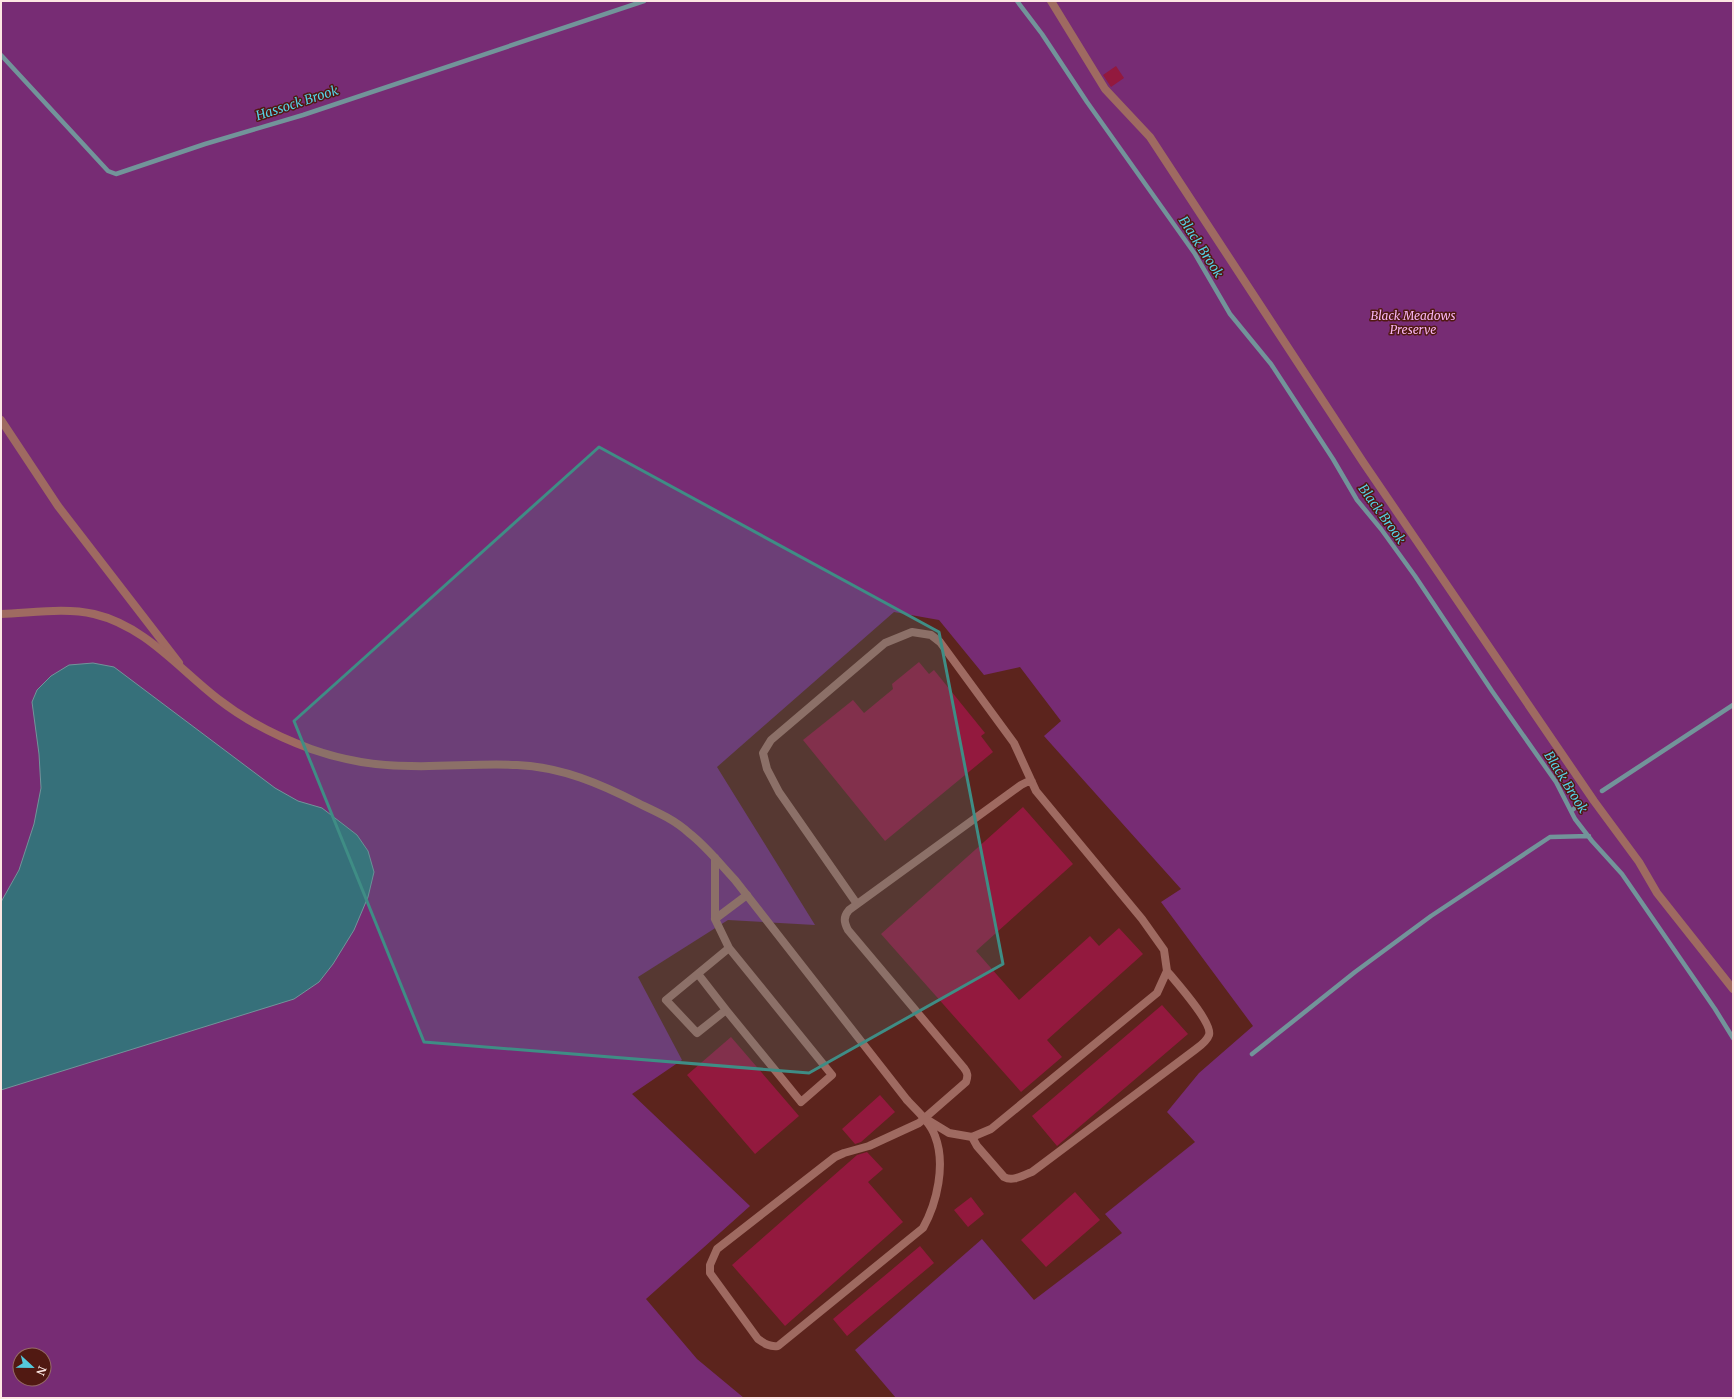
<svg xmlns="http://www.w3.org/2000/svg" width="1734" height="1399" font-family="Merriweather,serif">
  <rect width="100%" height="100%" fill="#5c241d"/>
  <path fill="#772c74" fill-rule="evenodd" d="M1 1H1733V1398H896L855 1350 982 1239 1034 1300 1122 1233 1105 1214 1195 1142 1167 1112 1199 1073 1253 1026 1161 902 1181 889 1044 736 1061 721 1020 667 984 675 939 620 894 612 717 767 815 925 728 920 638 977 682 1060 632 1094 750 1206 646 1299 697 1359 744 1398H1ZM20 1355H44V1379H20Z"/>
  <path fill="#36707a" stroke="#72949a" d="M93 663 114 667 275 788 298 801 322 808 357 835 368 851 374 872 368 897 354 930 333 964 319 982 294 999 1 1090V902L19 870 34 824 41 788 39 754 32 702 37 690 51 676 69 665Z"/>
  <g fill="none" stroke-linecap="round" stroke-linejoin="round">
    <path stroke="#72949a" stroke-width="4.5" d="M1017 1 1042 34 1087 102 1195 254 1230 314 1271 364 1333 459 1357 500 1381 529 1415 576 1492 691 1556 782 1575 819 1592 841 1622 874 1715 1009 1733 1038
      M1 55 108 171 116 174 205 144 303 115 644 1
      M1602 791 1733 705
      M1571 811 1580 804
      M1252 1054 1355 972 1431 916 1550 837 1589 836"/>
  </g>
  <path fill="#93193e" d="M1116 66 1124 78 1111 87 1103 75Z
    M919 662 929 674 934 670 985 733 981 736 993 752 885 841 803 740 853 700 864 713 893 689 892 684Z
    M1023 807 1073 864 976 951 1019 1000 1090 936 1099 946 1119 928 1143 954 1047 1040 1062 1057 1021 1092 881 934Z
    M1162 1005 1188 1034 1057 1146 1032 1116Z
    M731 1037 799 1116 755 1154 687 1075Z
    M880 1095 895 1112 861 1142 855 1144 842 1129Z
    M867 1152 883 1169 868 1182 903 1222 785 1326 732 1265 857 1155Z
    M1075 1192 1100 1220 1046 1267 1021 1240Z
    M971 1197 984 1214 968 1227 954 1210Z
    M920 1246 934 1263 847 1336 833 1319Z"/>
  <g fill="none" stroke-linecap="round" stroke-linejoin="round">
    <path stroke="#9f6a61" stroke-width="8" d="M1051 1 1105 89 1150 137 1363 462 1594 801 1639 862 1657 893 1733 989
      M1 420 58 506 179 663
      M715 858V919L747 895
      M857 904 779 792 767 769 763 753 771 740 885 643 912 632 931 635 940 642 1014 743 1036 791 1142 919 1164 950 1167 971 1157 993 991 1129 972 1137 949 1133 926 1119
      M715 919 729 948 832 1075 801 1102 726 1010 697 1033 666 1000 729 948
      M698 974 726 1010
      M907 1100C917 1111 930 1122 935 1136 946 1164 937 1203 923 1228L778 1346C770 1347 765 1344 758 1339L710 1273V1265L717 1249 835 1157 844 1153 869 1146 919 1123 966 1082C968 1076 968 1073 964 1068L848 930C844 922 843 917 849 910L1021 785 1027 782H1032
      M972 1137 977 1146 1004 1177C1013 1182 1023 1175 1032 1172L1196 1049C1200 1046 1207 1041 1209 1035 1213 1023 1176 982 1167 971"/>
    <path stroke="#9f6a61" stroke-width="8" d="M1 614C31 613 65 607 94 614 145 626 178 668 218 699 245 720 278 737 311 749 342 760 377 766 411 766 446 767 482 763 517 765 562 767 601 784 640 804 657 812 675 820 689 833 706 846 720 864 735 880L907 1100"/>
  </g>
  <path fill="#3f8d85" fill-opacity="0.2" stroke="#3f8d85" stroke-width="3" stroke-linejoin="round" d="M599 447 939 632 1003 964 809 1073 424 1042 294 721Z"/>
  <g text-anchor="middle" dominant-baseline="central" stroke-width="3" stroke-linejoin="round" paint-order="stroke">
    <g font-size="12" font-style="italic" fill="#f9b5f3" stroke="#511912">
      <text x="1413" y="315">Black Meadows<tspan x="1413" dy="14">Preserve</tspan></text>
    </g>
    <g font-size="13" font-style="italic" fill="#55d1e5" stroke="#511912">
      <text transform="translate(297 103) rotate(-18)">Hassock Brook</text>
      <text transform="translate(1201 247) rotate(57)">Black Brook</text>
      <text transform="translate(1382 514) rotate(54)">Black Brook</text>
      <text transform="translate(1566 782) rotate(58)">Black Brook</text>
    </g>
  </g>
  <rect width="1734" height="1399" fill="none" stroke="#fde7e3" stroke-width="4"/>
  <g transform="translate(32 1367) rotate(112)"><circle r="19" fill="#511912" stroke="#966b66"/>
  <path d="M0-3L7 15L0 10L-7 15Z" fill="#54cadd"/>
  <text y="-6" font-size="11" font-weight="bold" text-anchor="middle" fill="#fde7e3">N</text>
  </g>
</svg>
